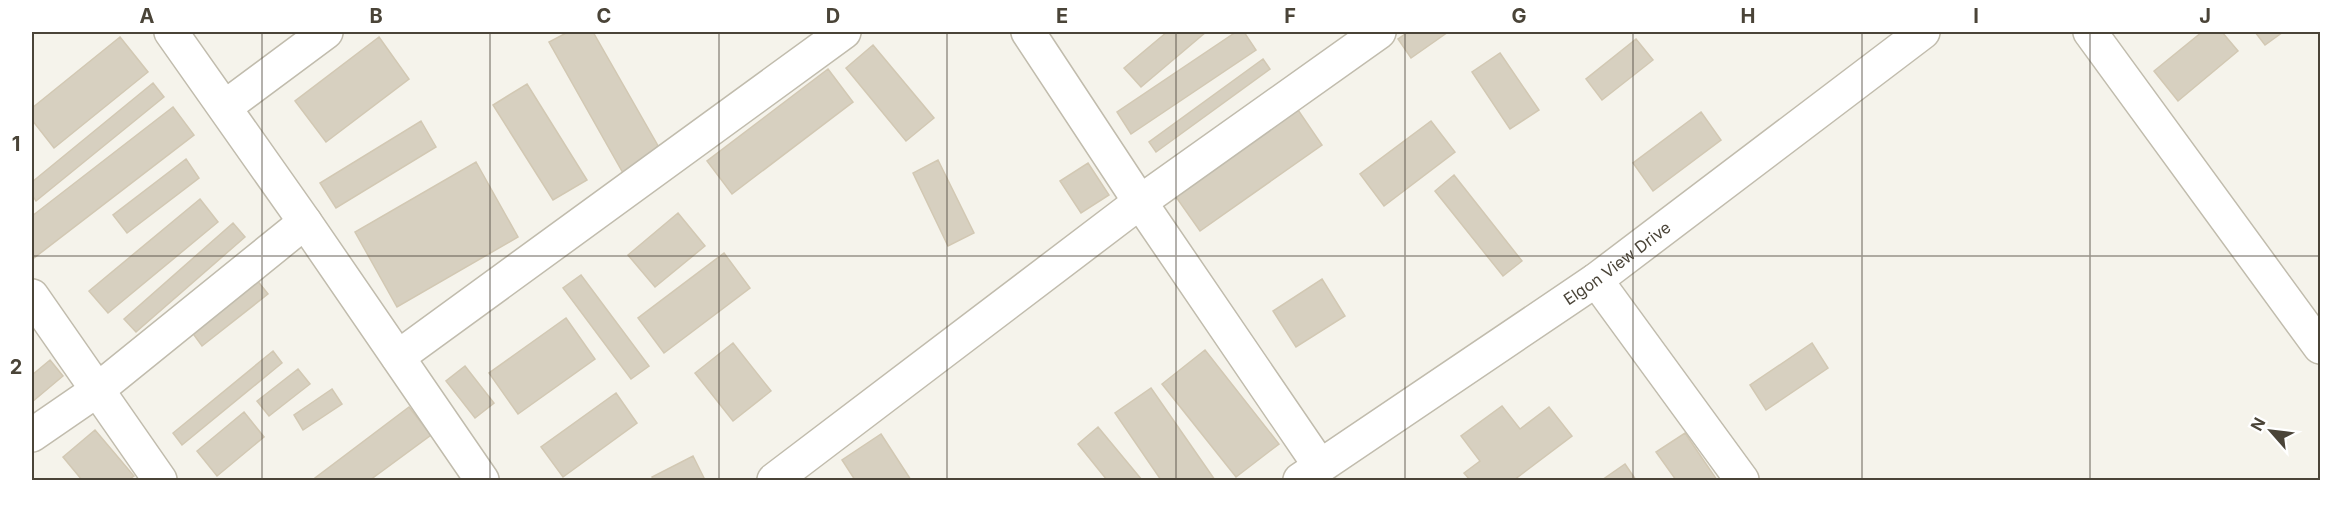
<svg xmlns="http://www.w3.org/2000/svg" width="2352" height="512" font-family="Inter,sans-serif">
  <rect width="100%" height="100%" fill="#f5f3eb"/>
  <path fill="#d7d0c0" stroke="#d2c8b3" stroke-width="1.5" d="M568 32H593L661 151 623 173 549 42Z
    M1167 32H1206L1141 87 1124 68Z
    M1236 32H1244L1256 50 1131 134 1117 112Z
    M1408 32H1448L1411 58 1398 39Z
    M2202 32H2222L2238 51 2178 101 2154 71Z
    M2255 32H2283L2265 45Z
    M120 37 148 72 54 148 32 120V108Z
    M379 37 409 79 326 142 295 101Z
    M1636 39 1653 60 1602 100 1586 79Z
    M873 45 934 118 906 141 846 68Z
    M1500 53 1539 110 1510 129 1472 72Z
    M1263 59 1270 69 1156 152 1149 142Z
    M828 69 853 102 732 194 707 161Z
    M153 83 164 97 36 201 32 195V182Z
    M527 84 587 180 553 200 493 105Z
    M173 107 194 135 34 258 32 255V216Z
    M1298 110 1322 145 1200 231 1176 197Z
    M1701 112 1721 140 1653 191 1633 163Z
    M421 121 436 147 336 208 320 183Z
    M1431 121 1455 152 1384 206 1360 174Z
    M186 159 199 178 127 233 113 215Z
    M938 160 974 233 948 246 913 173Z
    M476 162 518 237 397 307 355 232Z
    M1088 163 1109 195 1081 213 1060 181Z
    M1454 175 1522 261 1503 276 1435 191Z
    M200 199 218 222 108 313 89 291Z
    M678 213 705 246 655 287 628 255Z
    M233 223 245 237 136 332 124 319Z
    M724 253 750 288 664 353 638 318Z
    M581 275 649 366 631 379 563 288Z
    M256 279 268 294 202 346 191 331Z
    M1322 279 1345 316 1296 347 1273 311Z
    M566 318 595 359 518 414 489 373Z
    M733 343 771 391 733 421 695 373Z
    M1812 343 1828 368 1766 410 1750 385Z
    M1205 350 1279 444 1236 477 1162 384Z
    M273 351 282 363 182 445 173 433Z
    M50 360 63 376 32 402V375Z
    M465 366 494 403 475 418 446 381Z
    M298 369 310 384 269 416 257 401Z
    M1151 388 1215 480H1161L1115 413Z
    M332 389 342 404 303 430 294 415Z
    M616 393 637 423 563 477 541 447Z
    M1502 406 1520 429 1549 407 1572 436 1514 480H1470L1464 473 1480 461 1461 436Z
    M409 407 431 435 370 480H318L315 478Z
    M244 412 264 437 217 476 197 451Z
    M1098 427 1142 480H1107L1078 444Z
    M95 430 134 476 128 480H82L63 457Z
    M1685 433 1717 480H1676L1656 452Z
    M881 434 911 480H855L842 460Z
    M693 456 705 480H654L652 477Z
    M1625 464 1636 480H1602Z"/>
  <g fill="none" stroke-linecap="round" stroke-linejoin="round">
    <g stroke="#c1bcad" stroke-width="36">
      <g id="minor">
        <path d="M171 32 305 222 482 480"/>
        <path d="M1028 32 1140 202 1320 466"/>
        <path d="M2090 32 2320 347"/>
        <path d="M225 107 326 32"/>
        <path d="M1596 280 1742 480"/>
        <path d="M32 296 160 480"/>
        <path d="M398 357 844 32"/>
        <path d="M32 435 96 391 305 222"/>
        <path d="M774 480 1140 202 1379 32"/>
        <path id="s1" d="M1300 480 1596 280 1923 32"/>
      </g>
    </g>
    <use href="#minor" stroke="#fff" stroke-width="33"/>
  </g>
  <path fill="none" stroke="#4a4438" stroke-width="1.5" stroke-opacity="0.55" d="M262 32V480M490 32V480M719 32V480M947 32V480M1176 32V480M1405 32V480M1633 32V480M1862 32V480M2090 32V480M32 256H2320"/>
  <g text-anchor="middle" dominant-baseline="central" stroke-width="5" stroke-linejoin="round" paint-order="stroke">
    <g font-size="16" fill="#4a4438" stroke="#fff">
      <text stroke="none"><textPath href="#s1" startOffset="384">Elgon View Drive</textPath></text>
    </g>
  </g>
  <rect width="2352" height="512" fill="none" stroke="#ffffff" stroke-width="66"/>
  <g transform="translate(2271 431) rotate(298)" stroke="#ffffff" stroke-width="4.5" paint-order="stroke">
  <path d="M0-4.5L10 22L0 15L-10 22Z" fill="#4a4438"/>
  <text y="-9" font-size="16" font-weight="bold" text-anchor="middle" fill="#4a4438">N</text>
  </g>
  <rect x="33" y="33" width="2286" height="446" fill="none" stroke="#4a4438" stroke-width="2"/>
  <g font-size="20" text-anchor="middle" font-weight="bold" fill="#4a4438">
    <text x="147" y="23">A</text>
    <text x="376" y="23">B</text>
    <text x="604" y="23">C</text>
    <text x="833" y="23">D</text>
    <text x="1062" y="23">E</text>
    <text x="1290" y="23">F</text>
    <text x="1519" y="23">G</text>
    <text x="1748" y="23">H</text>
    <text x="1976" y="23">I</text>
    <text x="2205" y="23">J</text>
    <text x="16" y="151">1</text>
    <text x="16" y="374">2</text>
  </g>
</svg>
